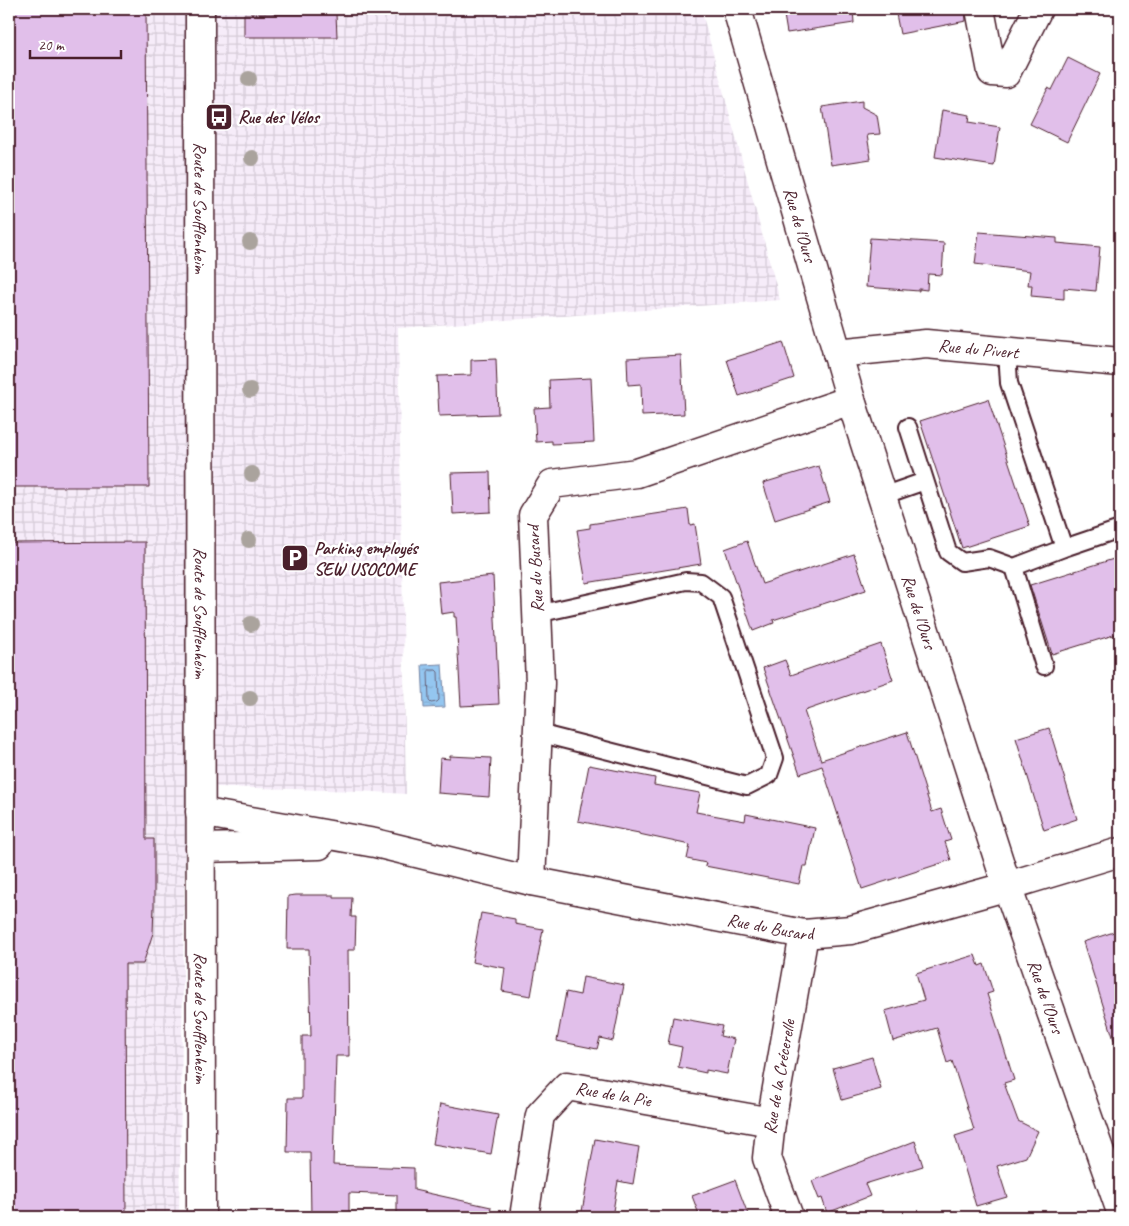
<svg xmlns="http://www.w3.org/2000/svg" width="1129" height="1226" font-family="Caveat,sans-serif">
  <defs>
    <pattern id="industrial-grid" width="8" height="8" patternUnits="userSpaceOnUse" patternTransform="scale(1.25)"><rect width="8" height="8" fill="#f6ecf9"/><path d="M0 4h8M4 0v8" fill="none" stroke="#d4cad6"/></pattern>
    <pattern id="water-ripples" width="26" height="14" patternUnits="userSpaceOnUse" patternTransform="scale(1.25)"><rect width="26" height="14" fill="#94c6f0"/><path d="M2 4q2-2 4 0t4 0M15 11q2-2 4 0t4 0" fill="none" stroke="#81aace"/></pattern>
  </defs>
  <rect width="100%" height="100%" fill="#fff"/>
  <filter id="ink" filterUnits="userSpaceOnUse"><feTurbulence type="fractalNoise" baseFrequency=".02" numOctaves="2"/><feDisplacementMap in="SourceGraphic" scale="10" xChannelSelector="R" yChannelSelector="G"/><feConvolveMatrix kernelMatrix="1 2 1 2 8 2 1 2 1" color-interpolation-filters="sRGB"/></filter>
  <g filter="url(#ink)">
    <path fill="url(#industrial-grid)" d="M9 9H701L780 300 398 328 406 794 359 791 186 786 179 1217H9Z"/>
    <path fill="url(#water-ripples)" stroke="#7683a1" d="M442 664 445 707 424 708 422 665Z"/>
    <g fill="none" stroke-linecap="round" stroke-linejoin="round">
      <path stroke="#68627a" stroke-width="1" d="M430 670H436L438 672 439 700 437 702 431 703 429 701 428 672Z"/>
    </g>
    <path fill="#e1bfea" stroke="#4a1f2b" d="M9 9H146L149 487H9Z
      M783 9H853L854 23 787 33Z
      M895 9H965L966 21 900 34Z
      M244 14H336L337 37H244Z
      M1068 58 1100 74 1067 142 1030 124 1048 88 1052 90Z
      M862 101V107L877 115 880 134 867 135 871 159 831 165 822 107Z
      M942 110 970 115 969 122 1000 127 994 166 935 157Z
      M979 232 1057 238V243L1100 247 1096 291 1064 288V299L1031 296 1032 285H1028L1030 271 975 264Z
      M870 238 944 243 942 275 928 274 927 290 919 289V291L866 287Z
      M783 342 794 378 739 396 727 360Z
      M681 355 684 414 642 416 641 384 628 385 627 358Z
      M496 359 498 414 439 416 437 376 471 375V360Z
      M591 378 594 442 552 444V441L536 442 534 408 550 407 549 380Z
      M988 399 1030 526 962 548 920 421Z
      M819 466 830 502 775 520 763 483Z
      M490 472 491 512 453 514 451 473Z
      M688 509 690 525 695 524 701 564 586 583 577 530 590 528V524Z
      M747 541 762 584 854 554 866 590 773 620 774 623 753 631 725 549Z
      M145 542 146 839H154V906L153 933 143 964H125L126 1217H9V543Z
      M1120 557V633L1052 654 1030 585Z
      M493 576 499 704 461 706 456 617H454V612L441 614 438 582Z
      M881 644 893 680 804 711 821 760 907 732 932 812 941 809 946 825 951 840 945 842 951 860 862 889 822 766 800 774 763 668 785 660 791 675Z
      M1049 728 1077 819 1044 830 1016 738Z
      M450 756 491 758 489 797 438 793 440 758 450 759Z
      M589 765 655 778 654 785 700 793 696 812 745 821 746 814 815 828 807 866H803L799 884 705 866 706 863 687 859 690 845 639 834V833L578 821Z
      M296 895H334V898H352L351 917H356L355 950H348L349 1056H336L333 1165 414 1168V1190L491 1207 490 1217H397V1195L349 1193V1217H311L310 1152H287L288 1098H302V1036H311L309 949H287L288 896Z
      M481 913 515 919V924L543 929 531 996 502 991 505 968 472 962Z
      M1120 930V1043H1115L1083 942Z
      M975 955 979 966 984 964 993 992 987 994 1014 1080 1004 1083 1018 1121 1038 1131 1026 1157 997 1166 1007 1197 976 1206 955 1136 974 1130 952 1061 947 1063 937 1028 893 1041 885 1011 924 1000 916 973Z
      M583 977 624 985 613 1041 600 1038 597 1049 557 1041 566 992 580 995Z
      M673 1017 722 1026 720 1036 734 1039 727 1074 706 1070V1073L678 1067 682 1047 668 1044Z
      M872 1057 881 1089 842 1100 833 1068Z
      M440 1104 498 1115 491 1154 433 1144Z
      M595 1139 639 1147 633 1184 618 1181 612 1217H581Z
      M915 1141 923 1166 865 1184 870 1196 827 1213 822 1198 819 1199 812 1181Z
      M735 1180 749 1217H700L692 1196Z"/>
    <g fill="none" stroke-linecap="round" stroke-linejoin="round">
      <g stroke="#4a1f2b" stroke-width="20">
        <path id="lane" d="M1007 351 1009 383 1064 548 1120 529
          M908 427 948 552 962 562 989 558 1014 567
          M882 496 925 481
          M537 614 686 581 701 582 721 597 775 758 769 775 747 786 538 733
          M1044 666 1014 567 1064 548"/>
      </g>
      <g stroke="#4a1f2b" stroke-width="31">
        <g id="street">
          <path id="s1" d="M737 9 851 400 1007 886 1120 1209"/>
          <path d="M980 9 992 72 1006 73 1038 9"/>
          <path id="s2" d="M837 353 926 344 1120 362"/>
          <path id="s3" d="M200 812 375 843 531 881 804 934 851 930 994 890 1120 852"/>
          <path d="M200 848 319 845"/>
          <path d="M531 881 540 683 533 515 552 484 637 473 851 400"/>
          <path id="s4" d="M524 1217 540 1115 567 1086 771 1122"/>
          <path id="s5" d="M789 1217 767 1158 771 1122 804 934"/>
        </g>
      </g>
      <g stroke="#4a1f2b" stroke-width="31">
        <g id="secondary">
          <path id="s6" d="M200 9 201 1217"/>
        </g>
      </g>
      <use href="#lane" stroke="#fff" stroke-width="16"/>
      <use href="#street" stroke="#fff" stroke-width="28"/>
      <use href="#secondary" stroke="#fff" stroke-width="28"/>
    </g>
    <g fill="#aaa39d">
      <circle cx="249" cy="79" r="8"/>
      <circle cx="252" cy="158" r="8"/>
      <circle cx="250" cy="242" r="8"/>
      <circle cx="250" cy="390" r="8"/>
      <circle cx="252" cy="474" r="8"/>
      <circle cx="249" cy="540" r="8"/>
      <circle cx="251" cy="624" r="8"/>
      <circle cx="250" cy="698" r="8"/>
    </g>
  </g>
  <defs>
    <g id="bus-square" transform="scale(1.4375)"><rect x="-9" y="-9" width="18" height="18" rx="4" fill="#4a1f2b" stroke="#fff"/><path d="M-5-6H5V4H4V6H2V4H-2V6H-4V4H-5ZM-3.5-4V0h7V-4ZM-3.5 1.2v1.5H-2V1.2ZM2 1.2v1.5H3.5V1.2Z" fill="#fff"/></g>
    <g id="parking-square" transform="scale(1.4375)"><rect x="-9" y="-9" width="18" height="18" rx="4" fill="#4a1f2b" stroke="#fff"/><path d="M-3.5-5.5H1a3.5 3.5 0 0 1 0 7H-1V5.5H-3.5ZM-1-3.4V-.6H.8a1.4 1.4 0 0 0 0-2.8Z" fill="#fff"/></g>
  </defs>
  <g fill-rule="evenodd">
    <use href="#bus-square" x="219" y="117"/>
    <use href="#parking-square" x="295" y="558"/>
  </g>
  <g text-anchor="middle" dominant-baseline="central" stroke-width="5" stroke-linejoin="round" paint-order="stroke">
    <g font-size="18" font-weight="bold" fill="#4a1f2b" stroke="#fff" text-anchor="start">
      <text x="238" y="117">Rue des Vélos</text>
      <text x="314" y="548">Parking employés<tspan x="314" dy="21">SEW USOCOME</tspan></text>
    </g>
    <g font-size="18" fill="#4a1f2b" stroke="#fff">
      <text stroke="none"><textPath href="#s6" startOffset="199">Route de Soufflenheim</textPath></text>
      <text stroke="none"><textPath href="#s1" startOffset="225">Rue de l'Ours</textPath></text>
      <text stroke="none"><textPath href="#s2" startOffset="142">Rue du Pivert</textPath></text>
      <text transform="translate(535 569) rotate(-93)">Rue du Busard</text>
      <text stroke="none"><textPath href="#s1" startOffset="630">Rue de l'Ours</textPath></text>
      <text stroke="none"><textPath href="#s6" startOffset="604">Route de Soufflenheim</textPath></text>
      <text stroke="none"><textPath href="#s3" startOffset="582">Rue du Busard</textPath></text>
      <text stroke="none"><textPath href="#s1" startOffset="1035">Rue de l'Ours</textPath></text>
      <text stroke="none"><textPath href="#s6" startOffset="1009">Route de Soufflenheim</textPath></text>
      <text stroke="none"><textPath href="#s5" startOffset="145">Rue de la Crécerelle</textPath></text>
      <text stroke="none"><textPath href="#s4" startOffset="190">Rue de la Pie</textPath></text>
    </g>
  </g>
  <rect width="1129" height="1226" fill="none" stroke="#fff" stroke-width="30"/>
  <rect x="15" y="15" width="1099" height="1196" fill="none" stroke="#4a1f2b" stroke-width="2" filter="url(#ink)"/>
  <path d="M30 50v8h91v-8" fill="none" stroke="#4a1f2b" stroke-width="2.5"/>
  <text x="38" y="50" font-size="15" fill="#4a1f2b" stroke="#ffffff" stroke-width="4" paint-order="stroke">20 m</text>
</svg>
